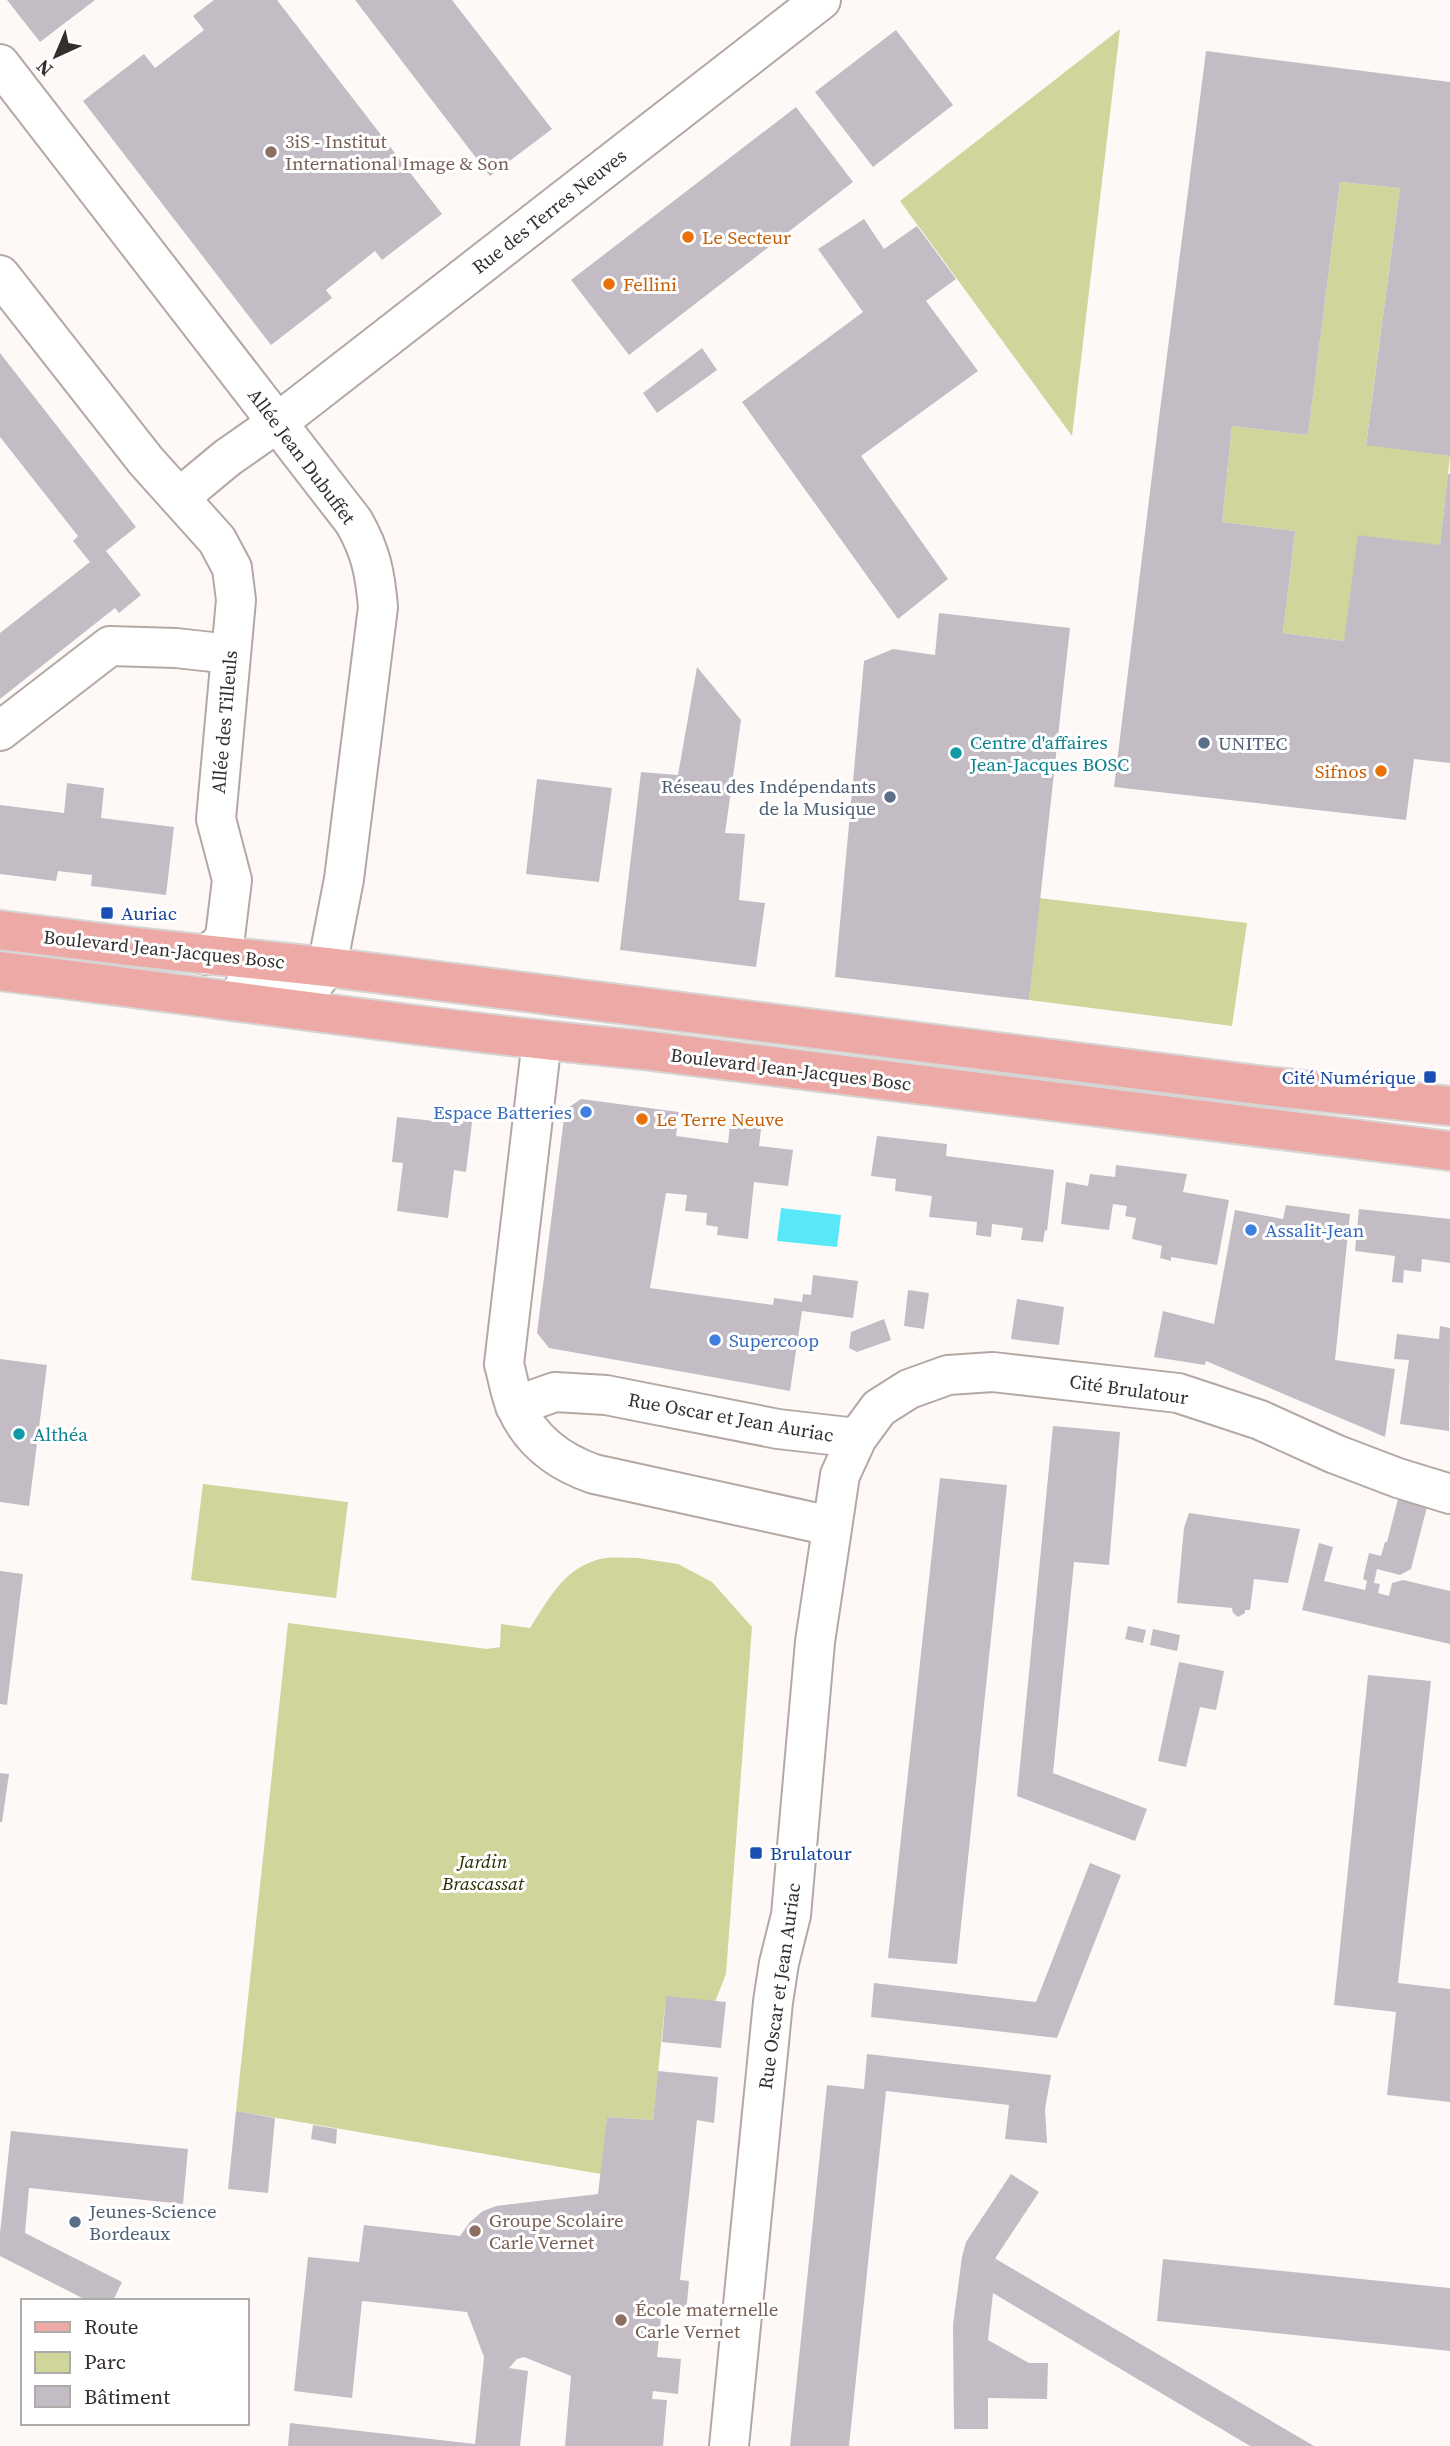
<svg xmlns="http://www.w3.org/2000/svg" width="1450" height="2446" font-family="'Source Serif 4',serif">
  <rect width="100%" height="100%" fill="#fef9f7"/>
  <path fill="#cfd59b" d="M1120 29 1072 436 900 201Z
    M1340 182 1400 188 1366 444 1450 456 1440 545 1344 641 1283 633 1295 531 1222 522 1232 426 1308 435Z
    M1039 898 1247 923 1232 1026 1029 1000Z
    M203 1484 348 1502 336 1598 191 1580Z
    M638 1558 678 1564 712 1582 752 1627 726 1974 715 2002 666 1997 653 2120 607 2117 601 2174 236 2111 288 1623 487 1649 500 1647 501 1624 530 1628C547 1602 562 1571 594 1561 606 1556 624 1558 638 1558Z"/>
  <path fill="#59e8f8" d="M781 1208 841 1215 837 1247 777 1241Z"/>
  <path fill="#c4bcc5" d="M7 0H95L40 42Z
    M214 0H277L442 214 382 260 375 251 326 290 332 298 271 345 83 101 144 54 155 68 204 30 193 16Z
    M355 0H452L552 129 490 176Z
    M896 30 953 105 873 167 815 92Z
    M1206 51 1450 82V456L1366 445 1400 188 1340 182 1308 435 1232 426 1222 522 1295 531 1283 633 1344 641 1358 535 1440 545 1448 474H1450V763L1414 759 1406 820 1114 787 1159 418Z
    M796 107 853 182 629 355 571 280Z
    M864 219 884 249 917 226 956 279 926 301 978 371 861 456 948 579 898 619 742 402 863 312 818 249Z
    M702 348 717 370 657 413 643 393Z
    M0 353 136 527 106 551 141 595 119 613 115 608 0 699V633L90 562 73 541 78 536 0 437Z
    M939 613 1070 628 1029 1000 835 977 864 661 893 649 935 655Z
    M697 667 741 720 725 833 745 834 739 900 765 903 756 967 620 950 641 772 678 775Z
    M537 779 612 788 599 882 526 874Z
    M67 783 104 788 101 818 174 827 166 895 91 886 92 875 58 871 56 881 0 874V805L64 813Z
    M581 1099 679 1112 676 1136 728 1143 731 1117 762 1121 759 1146 793 1150 788 1186 754 1182 748 1239 717 1235 718 1227 706 1225 707 1213 685 1211 687 1195 666 1193 650 1288 773 1305 774 1298 802 1302 803 1294 811 1295 813 1275 858 1281 853 1318 802 1311 790 1391 549 1348 537 1333 565 1110Z
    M464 1113 473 1114 466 1172 454 1170 448 1218 397 1211 403 1163 392 1162 397 1117 463 1124Z
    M877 1136 947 1144 946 1156 1054 1170 1047 1231 1045 1230 1043 1242 1021 1240 1023 1228 992 1224 991 1237 976 1235 977 1222 929 1217 932 1196 895 1191 896 1179 871 1176Z
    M1116 1165 1187 1174 1183 1192 1229 1200 1217 1265 1171 1257V1261L1160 1258 1162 1246 1132 1239 1136 1218 1125 1216 1127 1206 1113 1204 1109 1230 1061 1224 1066 1182 1088 1186 1090 1174 1115 1177Z
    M1286 1205 1350 1214 1335 1360 1395 1369 1385 1437 1206 1361 1205 1365 1154 1357 1163 1311 1214 1324 1235 1210 1283 1219Z
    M1359 1209 1450 1219V1263L1422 1259 1421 1272 1404 1270 1403 1283 1392 1282 1395 1256 1355 1251Z
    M908 1290 929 1293 924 1329 904 1326Z
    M1017 1299 1064 1307 1059 1345 1011 1339Z
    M884 1319 891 1340 857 1352 849 1348 851 1332Z
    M1440 1326 1450 1328 1449 1431 1400 1424 1409 1360 1394 1359 1397 1334 1439 1339Z
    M0 1359 47 1365 29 1506 0 1502Z
    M1053 1426 1120 1432 1109 1565 1074 1562 1053 1773 1147 1809 1135 1841 1017 1796Z
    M940 1478 1007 1485 957 1964 888 1958Z
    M1398 1499 1427 1507 1411 1569 1400 1575 1377 1569 1374 1583 1380 1584 1378 1593 1389 1596 1392 1583 1403 1580 1450 1591V1644L1302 1610 1319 1543 1333 1547 1324 1581 1365 1590 1367 1581 1363 1579 1369 1553 1381 1556 1385 1542H1387Z
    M1189 1513 1300 1529 1288 1583 1254 1579 1250 1610H1245V1613L1238 1617 1233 1613 1232 1608 1177 1603 1184 1528Z
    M0 1571 23 1574 7 1705 0 1704Z
    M1128 1626 1146 1630 1143 1643 1125 1639Z
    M1153 1629 1180 1635 1177 1651 1150 1645Z
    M1179 1662 1224 1671 1216 1710 1200 1707 1186 1767 1158 1761Z
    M1368 1675 1431 1681 1398 1983 1450 1989V2102L1387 2095 1396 2012 1334 2005Z
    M0 1773 9 1774 2 1822H0Z
    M1090 1863 1121 1875 1057 2038 871 2017 874 1983 1036 2002Z
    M666 1996 726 2002 721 2048 662 2042Z
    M867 2054 1051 2075 1045 2109 1047 2143 1005 2139 1009 2105 886 2091 849 2446H790L827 2085 864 2089Z
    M658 2071 718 2077 714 2123 697 2120 680 2280 689 2281 687 2303 677 2316 661 2318 657 2357 681 2359 678 2394 653 2391 652 2399 667 2400 663 2446H565L571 2376 524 2357 517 2359 509 2368 528 2371 520 2446H288L290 2423 475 2444 484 2357 467 2312 362 2301 352 2398 294 2391 308 2257 359 2262 364 2225 460 2236 470 2222 483 2211 496 2206 598 2194 607 2117 653 2120Z
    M236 2111 275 2118 268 2193 228 2189Z
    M313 2125 337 2129 336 2144 311 2139Z
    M11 2131 188 2149 183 2204 29 2188 25 2233 122 2282 113 2301H88L0 2256V2233Z
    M1011 2174 1039 2192 996 2257 995 2265 996 2259 1314 2446H1250L993 2293 988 2340 1029 2363H1048L1047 2399 988 2398V2429H954L953 2325 962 2257 966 2242Z
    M1163 2259 1450 2288V2351L1157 2321Z"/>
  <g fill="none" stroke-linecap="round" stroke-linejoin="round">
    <g stroke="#b3a8a3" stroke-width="42">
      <path id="minor" d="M0 64 354 522C371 552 375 573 378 607L344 879 327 967 314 983 296 990 274 991 244 987
        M0 275 146 461 217 540 232 568 236 600 216 819 232 880 225 937 219 945 206 955
        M180 497 227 458 277 423 821 0
        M0 731 110 646 176 648 230 654
        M542 1040 504 1364C508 1378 510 1394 516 1407 531 1441 559 1462 594 1474L831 1526
        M515 1406 555 1392 606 1395 778 1429 857 1438
        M729 2446 773 2002 779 1963 791 1915 815 1642 840 1475 857 1438 879 1408 909 1389 948 1375 993 1372 1178 1393 1260 1420 1335 1454 1398 1478 1450 1494"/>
    </g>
    <g stroke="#d6d5d5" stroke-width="42">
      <path id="major" d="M0 930 136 947 327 967 1258 1085 1450 1106
        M0 971C214 997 428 1030 643 1050L1450 1151"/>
    </g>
    <use href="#minor" stroke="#fff" stroke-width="38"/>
    <use href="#major" stroke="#eda9a5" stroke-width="38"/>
  </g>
  <g fill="#8d6e63" stroke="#fff" stroke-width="2.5">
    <circle cx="271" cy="152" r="7"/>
    <circle cx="475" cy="2231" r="7"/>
    <circle cx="621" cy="2320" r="7"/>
  </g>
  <g fill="#e8710a" stroke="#fff" stroke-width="2.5">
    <circle cx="688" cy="237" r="7"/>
    <circle cx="609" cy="284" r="7"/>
    <circle cx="1381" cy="771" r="7"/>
    <circle cx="642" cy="1119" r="7"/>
  </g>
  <g fill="#5c6f8a" stroke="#fff" stroke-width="2.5">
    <circle cx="1204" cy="743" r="7"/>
    <circle cx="890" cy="797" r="7"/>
    <circle cx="75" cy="2222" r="7"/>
  </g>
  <g fill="#0f9aa8" stroke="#fff" stroke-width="2.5">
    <circle cx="956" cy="753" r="7"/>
    <circle cx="19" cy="1434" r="7"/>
  </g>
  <g fill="#1a4fb4" stroke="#fff" stroke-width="2.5">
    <rect x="100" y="906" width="14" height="14" rx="3.5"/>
    <rect x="1423" y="1070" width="14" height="14" rx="3.5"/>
    <rect x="749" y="1846" width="14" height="14" rx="3.5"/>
  </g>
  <g fill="#3f7fe0" stroke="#fff" stroke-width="2.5">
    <circle cx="586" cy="1112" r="7"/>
    <circle cx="1251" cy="1230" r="7"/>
    <circle cx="715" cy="1340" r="7"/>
  </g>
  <g text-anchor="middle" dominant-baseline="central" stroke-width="6" stroke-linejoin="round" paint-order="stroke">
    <g font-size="19" fill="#785e54" stroke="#fff" text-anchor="start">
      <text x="285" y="141">3iS - Institut<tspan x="285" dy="22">International Image &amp; Son</tspan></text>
      <text x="489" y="2220">Groupe Scolaire<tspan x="489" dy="22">Carle Vernet</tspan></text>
      <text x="635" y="2309">École maternelle<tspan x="635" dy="22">Carle Vernet</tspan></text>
    </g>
    <g font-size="19" fill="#342f2d" stroke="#fff">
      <text transform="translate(549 211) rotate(-38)">Rue des Terres Neuves</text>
      <text transform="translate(302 456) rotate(53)">Allée Jean Dubuffet</text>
      <text transform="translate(224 722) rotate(-85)">Allée des Tilleuls</text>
      <text transform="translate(164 949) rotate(6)">Boulevard Jean-Jacques Bosc</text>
      <text transform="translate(791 1069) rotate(7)">Boulevard Jean-Jacques Bosc</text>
      <text transform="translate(1129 1389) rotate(8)">Cité Brulatour</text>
      <text transform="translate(731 1417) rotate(10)">Rue Oscar et Jean Auriac</text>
      <text transform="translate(779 1986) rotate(-82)">Rue Oscar et Jean Auriac</text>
    </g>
    <g font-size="19" fill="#c56008" stroke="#fff" text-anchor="start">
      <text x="702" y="237">Le Secteur</text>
      <text x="623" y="284">Fellini</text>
      <text x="1367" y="771" text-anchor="end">Sifnos</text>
      <text x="656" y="1119">Le Terre Neuve</text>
    </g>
    <g font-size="19" fill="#0d838f" stroke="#fff" text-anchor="start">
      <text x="970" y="742">Centre d'affaires<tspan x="970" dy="22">Jean-Jacques BOSC</tspan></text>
      <text x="33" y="1434">Althéa</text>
    </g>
    <g font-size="19" fill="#4e5e75" stroke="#fff" text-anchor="start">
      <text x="1218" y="743">UNITEC</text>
      <text x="876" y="786" text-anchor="end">Réseau des Indépendants<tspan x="876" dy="22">de la Musique</tspan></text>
      <text x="89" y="2211">Jeunes-Science<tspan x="89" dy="22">Bordeaux</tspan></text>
    </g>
    <g font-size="19" fill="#164399" stroke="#fff" text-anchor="start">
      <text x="121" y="913">Auriac</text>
      <text x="1416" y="1077" text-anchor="end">Cité Numérique</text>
      <text x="770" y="1853">Brulatour</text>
    </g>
    <g font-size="19" fill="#366cbe" stroke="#fff" text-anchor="start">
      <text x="572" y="1112" text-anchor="end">Espace Batteries</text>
      <text x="1265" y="1230">Assalit-Jean</text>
      <text x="729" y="1340">Supercoop</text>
    </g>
    <g font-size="19" font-style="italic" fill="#2a2d02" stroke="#fff">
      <text x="483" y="1861">Jardin<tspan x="483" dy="22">Brascassat</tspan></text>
    </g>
  </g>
  <rect x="21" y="2299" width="228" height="126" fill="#ffffff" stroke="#aeacab" stroke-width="2"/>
  <rect x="35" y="2322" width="35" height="10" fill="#eda9a5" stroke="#aeacab" stroke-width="2"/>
  <text x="84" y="2334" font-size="21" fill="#342f2d">Route</text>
  <rect x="35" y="2352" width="35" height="21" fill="#cfd59b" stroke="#aeacab" stroke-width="2"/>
  <text x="84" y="2369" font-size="21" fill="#342f2d">Parc</text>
  <rect x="35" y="2386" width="35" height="21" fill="#c4bcc5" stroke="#aeacab" stroke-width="2"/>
  <text x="84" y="2404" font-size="21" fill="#342f2d">Bâtiment</text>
  <g transform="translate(56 56) rotate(224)" stroke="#ffffff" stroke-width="5" paint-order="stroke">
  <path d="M0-5L12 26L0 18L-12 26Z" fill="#342f2d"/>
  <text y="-10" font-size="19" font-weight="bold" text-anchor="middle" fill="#342f2d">N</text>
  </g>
</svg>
